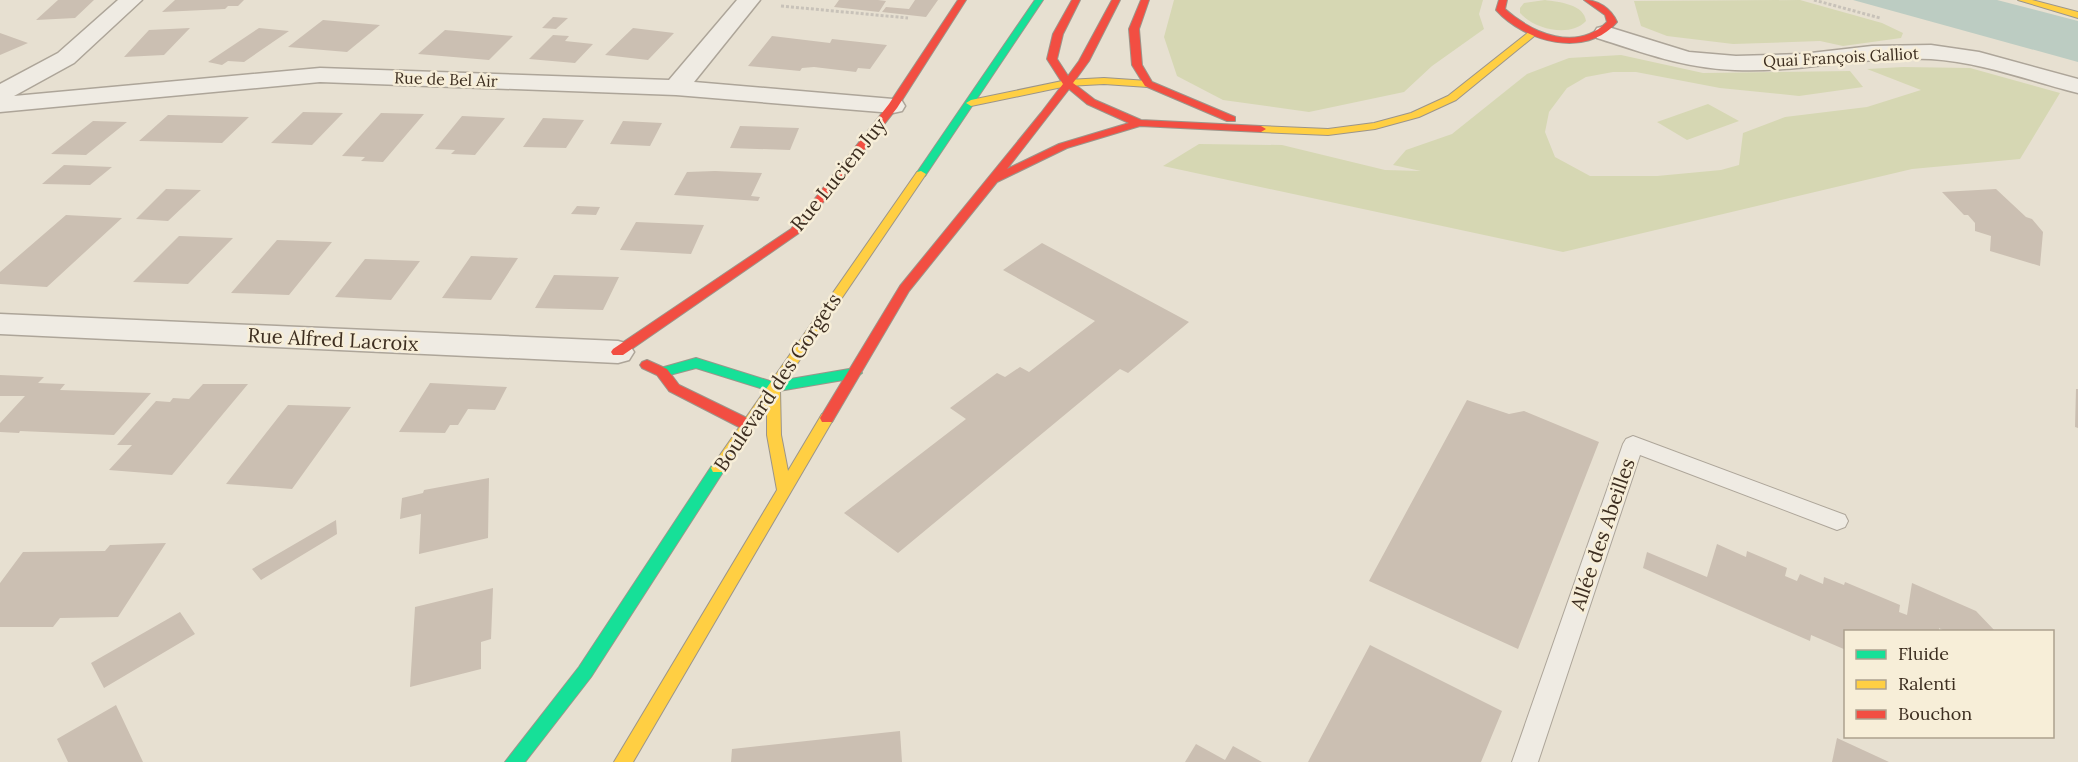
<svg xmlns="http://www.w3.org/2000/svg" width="2078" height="762" font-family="Lora,serif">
  <rect width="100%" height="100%" fill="#e7e0d1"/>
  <path fill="#d6d7b3" d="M1174 0H1483L1479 14 1484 29 1432 66 1404 92 1309 112 1223 100 1177 76 1164 37Z
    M1545 0C1559 2 1584 4 1586 21 1570 38 1534 29 1520 13V8L1524 3Z
    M1800 0 1882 23 1903 33 1901 38 1843 46 1820 41 1733 44 1667 36 1641 26 1634 1Z
    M1621 55 1703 73 1850 71 1863 87 1799 96 1720 88 1636 72H1613L1586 77 1567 88 1549 112 1545 132 1555 157 1590 176H1657L1721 170 1739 165 1743 133 1785 117 1867 107 1921 90 1867 69 1903 67 1970 68 2060 93 2020 159 1912 169 1563 252 1163 166 1199 144 1282 145 1385 170 1421 171 1393 165 1406 150 1452 134 1527 74 1569 58Z
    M1708 104 1739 121 1687 140 1657 122Z"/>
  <path fill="#bcccc2" d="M1853 0H1997L2078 21V62Z"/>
  <path fill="#cbbfb2" d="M58 0H94L75 18 36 20Z
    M175 0H244L238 6H228L225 9 162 12Z
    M839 0H878L886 1 879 12 834 7Z
    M915 0H938L926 17 882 12 886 7 909 9Z
    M553 17 568 18 556 29 542 28Z
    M323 20 380 25 347 52 288 47Z
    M190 28 164 55 124 57 149 30Z
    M259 28 289 31 244 62 228 61 222 65 208 62Z
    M633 28 674 33 648 60 605 55Z
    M445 30 513 36 489 60 418 54Z
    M0 33 28 43 0 55Z
    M553 35 569 36 565 41 593 44 575 63 529 59Z
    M772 36 830 43 832 39 887 45 870 69 858 68 856 72 814 67 802 68 800 71 748 66Z
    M303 112 343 113 312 145 271 143Z
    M381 113 424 114 383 162 361 161 365 157 342 156Z
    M168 115 210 116 249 117 222 143 139 141Z
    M462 116 505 118 475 155 451 154 455 150 435 149Z
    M543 118 584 120 566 148 523 147Z
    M93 121 127 122 86 155 51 154Z
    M623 121 662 123 650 146 610 144Z
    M740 126 799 128 790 150 730 148Z
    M64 165 112 167 90 185 42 184Z
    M715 171 762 173 751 196 760 197 758 201 674 195 687 172Z
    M166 189 201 190 168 221 136 219Z
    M1996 189 2026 217 2032 219 2043 232 2040 266 1990 251 1991 236 1975 231V223L1968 215H1964L1942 192Z
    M577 206 600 207 596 215 571 214Z
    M66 215 122 218 47 287 0 284V272Z
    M636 222 704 225 691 254 620 250Z
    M179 236 233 238 188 284 133 282Z
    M277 240 332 242 289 295 231 293Z
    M1042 243 1189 322 1128 373 1120 369 898 553 844 513 966 419 950 408 997 373 1005 377 1020 367 1029 372 1095 321 1003 270Z
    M471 256 518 258 491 300 442 298Z
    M365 259 420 261 391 300 335 297Z
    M554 275 619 277 603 310 535 308Z
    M0 375 44 377 38 383 65 384 60 390 151 393 114 435 20 431 19 433 0 432V423L25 396H0Z
    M430 383 507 387 495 410 468 409 458 425H450L445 433 399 432Z
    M203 384H248L172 475 109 470 132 445H117L156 401 170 402 173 398 189 399Z
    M2076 389H2078V428L2075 427Z
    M1467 400 1509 414 1524 411 1599 442 1518 649 1369 581Z
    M288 405 351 407 292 489 226 484Z
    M489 478 488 538 419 554 421 514 400 519 402 498 423 493 424 490Z
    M336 520 337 534 261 580 252 569Z
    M166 543 118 617 60 618 53 627H0V583L23 552 105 551 110 545Z
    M1717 544 1746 557 1747 551 1787 568 1785 576 1797 581 1800 574 1823 584 1824 577 1844 585 1845 582 1900 605 1899 612 1907 615 1912 583 1976 611 1996 632H1946L1939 628V632H1846V650L1811 635 1810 641 1643 568 1647 552 1707 577Z
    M493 588 491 639 481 642V669L410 687 415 607Z
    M180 612 195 634 104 688 91 663Z
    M1370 645 1502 711 1481 762H1308Z
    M116 705 143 762H68L57 739Z
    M900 731 902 762H731L732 749Z
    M1837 738 1889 762H1832Z
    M1196 744 1225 760 1233 746 1262 762H1185Z"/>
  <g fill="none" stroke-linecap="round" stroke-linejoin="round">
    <g stroke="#ada599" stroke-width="2">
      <path id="lane" d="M1633 436 1845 515 1848 521 1845 527 1837 530 1640 455 1538 762H1512L1623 444 1626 439Z"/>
    </g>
    <g stroke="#ada599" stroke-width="3">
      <path id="street" d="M118 0H142L74 63 14 96 320 68 669 80 737 0H760L694 82 893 99 902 101 905 106 902 111 893 113 676 95 320 82 0 112V84L58 53Z
        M1605 26 1689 52 1736 56 1802 54 1872 46 1931 45 1979 52 2078 79V93C2030 81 1981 62 1931 59 1865 55 1800 73 1735 70 1683 68 1645 53 1597 38L1594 33 1597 28Z
        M0 314 618 341 629 344 634 352 629 360 618 363 0 334Z"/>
    </g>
    <g stroke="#9c958a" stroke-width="2">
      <path id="fast" d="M1035 0H1043L925 176H917L916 174Z
        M696 358 773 382 855 368 862 373 855 378 773 392 696 368 662 377 655 372 657 369Z
        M718 463 723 464 725 468 723 472 591 677 525 762H505L579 667 713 464Z"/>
    </g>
    <g stroke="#9c958a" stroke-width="2">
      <path id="slow" d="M2018 0H2032L2078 12V18Z
        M1530 31 1538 33 1456 100 1419 117 1375 129 1328 135 1261 132 1256 129 1261 126 1328 129 1374 123 1411 113 1448 96Z
        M1104 78 1148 81 1153 84 1148 87 1104 84 1067 86 971 106 966 103 971 100 1067 80Z
        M921 171 926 174 780 389 781 435 788 471 822 414H832L834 418 633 762H614L777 490 767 435V408L723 472H713L711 468 917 172Z"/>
    </g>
    <g stroke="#9c958a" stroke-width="2">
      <path id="jam" d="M958 0H966L897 108 799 233 623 355H613L611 352 613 349 791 229 889 104Z
        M1072 0H1080L1063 34 1057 59 1068 76 1079 61 1112 0H1120L1089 61 1073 83 1095 100 1141 120 1261 126 1266 129 1261 132 1140 126 1067 148 997 182 909 291 832 422H822L820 418 900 286 1041 113 1063 84 1047 59 1053 34ZM1069 89 1087 104 1129 123 1059 144 1007 169Z
        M1141 0H1149L1139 29 1142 65 1152 82 1235 117V121H1227L1145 86 1132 65 1129 29Z
        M1499 0H1507L1505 9C1533 34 1577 52 1607 22L1605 15 1584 0C1598 0 1611 8 1617 22 1586 59 1525 42 1496 10Z
        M647 360 667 369 679 385 751 420 753 424 751 428H741L669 391 657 375 642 368 640 365 642 362Z"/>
    </g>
    <path stroke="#c8c2b9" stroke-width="3" stroke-dasharray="3 2" stroke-linecap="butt" d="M1814 0 1880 18
      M781 6 908 18"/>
    <use href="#lane" fill="#efebe3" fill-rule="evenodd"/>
    <use href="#street" fill="#efebe3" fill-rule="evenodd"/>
    <use href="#fast" fill="#16e098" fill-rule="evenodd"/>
    <use href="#slow" fill="#ffcf43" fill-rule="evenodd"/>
    <use href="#jam" fill="#f24e42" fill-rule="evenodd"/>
  </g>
  <g text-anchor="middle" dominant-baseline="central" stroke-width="5" stroke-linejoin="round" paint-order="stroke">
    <g font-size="16" fill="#3d2e20" stroke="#f7eed8">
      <text transform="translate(1841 57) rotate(-3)">Quai François Galliot</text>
      <text transform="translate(446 79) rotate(2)">Rue de Bel Air</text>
    </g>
    <g font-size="20" fill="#3d2e20" stroke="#f7eed8">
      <text transform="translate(838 174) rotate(-51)">Rue Lucien Juy</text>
      <text transform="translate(333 339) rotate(3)">Rue Alfred Lacroix</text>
      <text transform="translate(777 382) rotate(-56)">Boulevard des Gorgets</text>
      <text transform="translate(1602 534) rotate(-71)">Allée des Abeilles</text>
    </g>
  </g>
  <rect x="1844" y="630" width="210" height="108" fill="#f7eed8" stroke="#ada18e" stroke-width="1.5"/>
  <rect x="1856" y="650" width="30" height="9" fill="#16e098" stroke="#ada18e" stroke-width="1.5"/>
  <text x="1898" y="660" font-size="18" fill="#3d2e20">Fluide</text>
  <rect x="1856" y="680" width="30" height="9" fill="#ffcf43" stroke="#ada18e" stroke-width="1.5"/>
  <text x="1898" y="690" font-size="18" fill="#3d2e20">Ralenti</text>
  <rect x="1856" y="710" width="30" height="9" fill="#f24e42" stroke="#ada18e" stroke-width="1.5"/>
  <text x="1898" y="720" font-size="18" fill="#3d2e20">Bouchon</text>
</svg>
